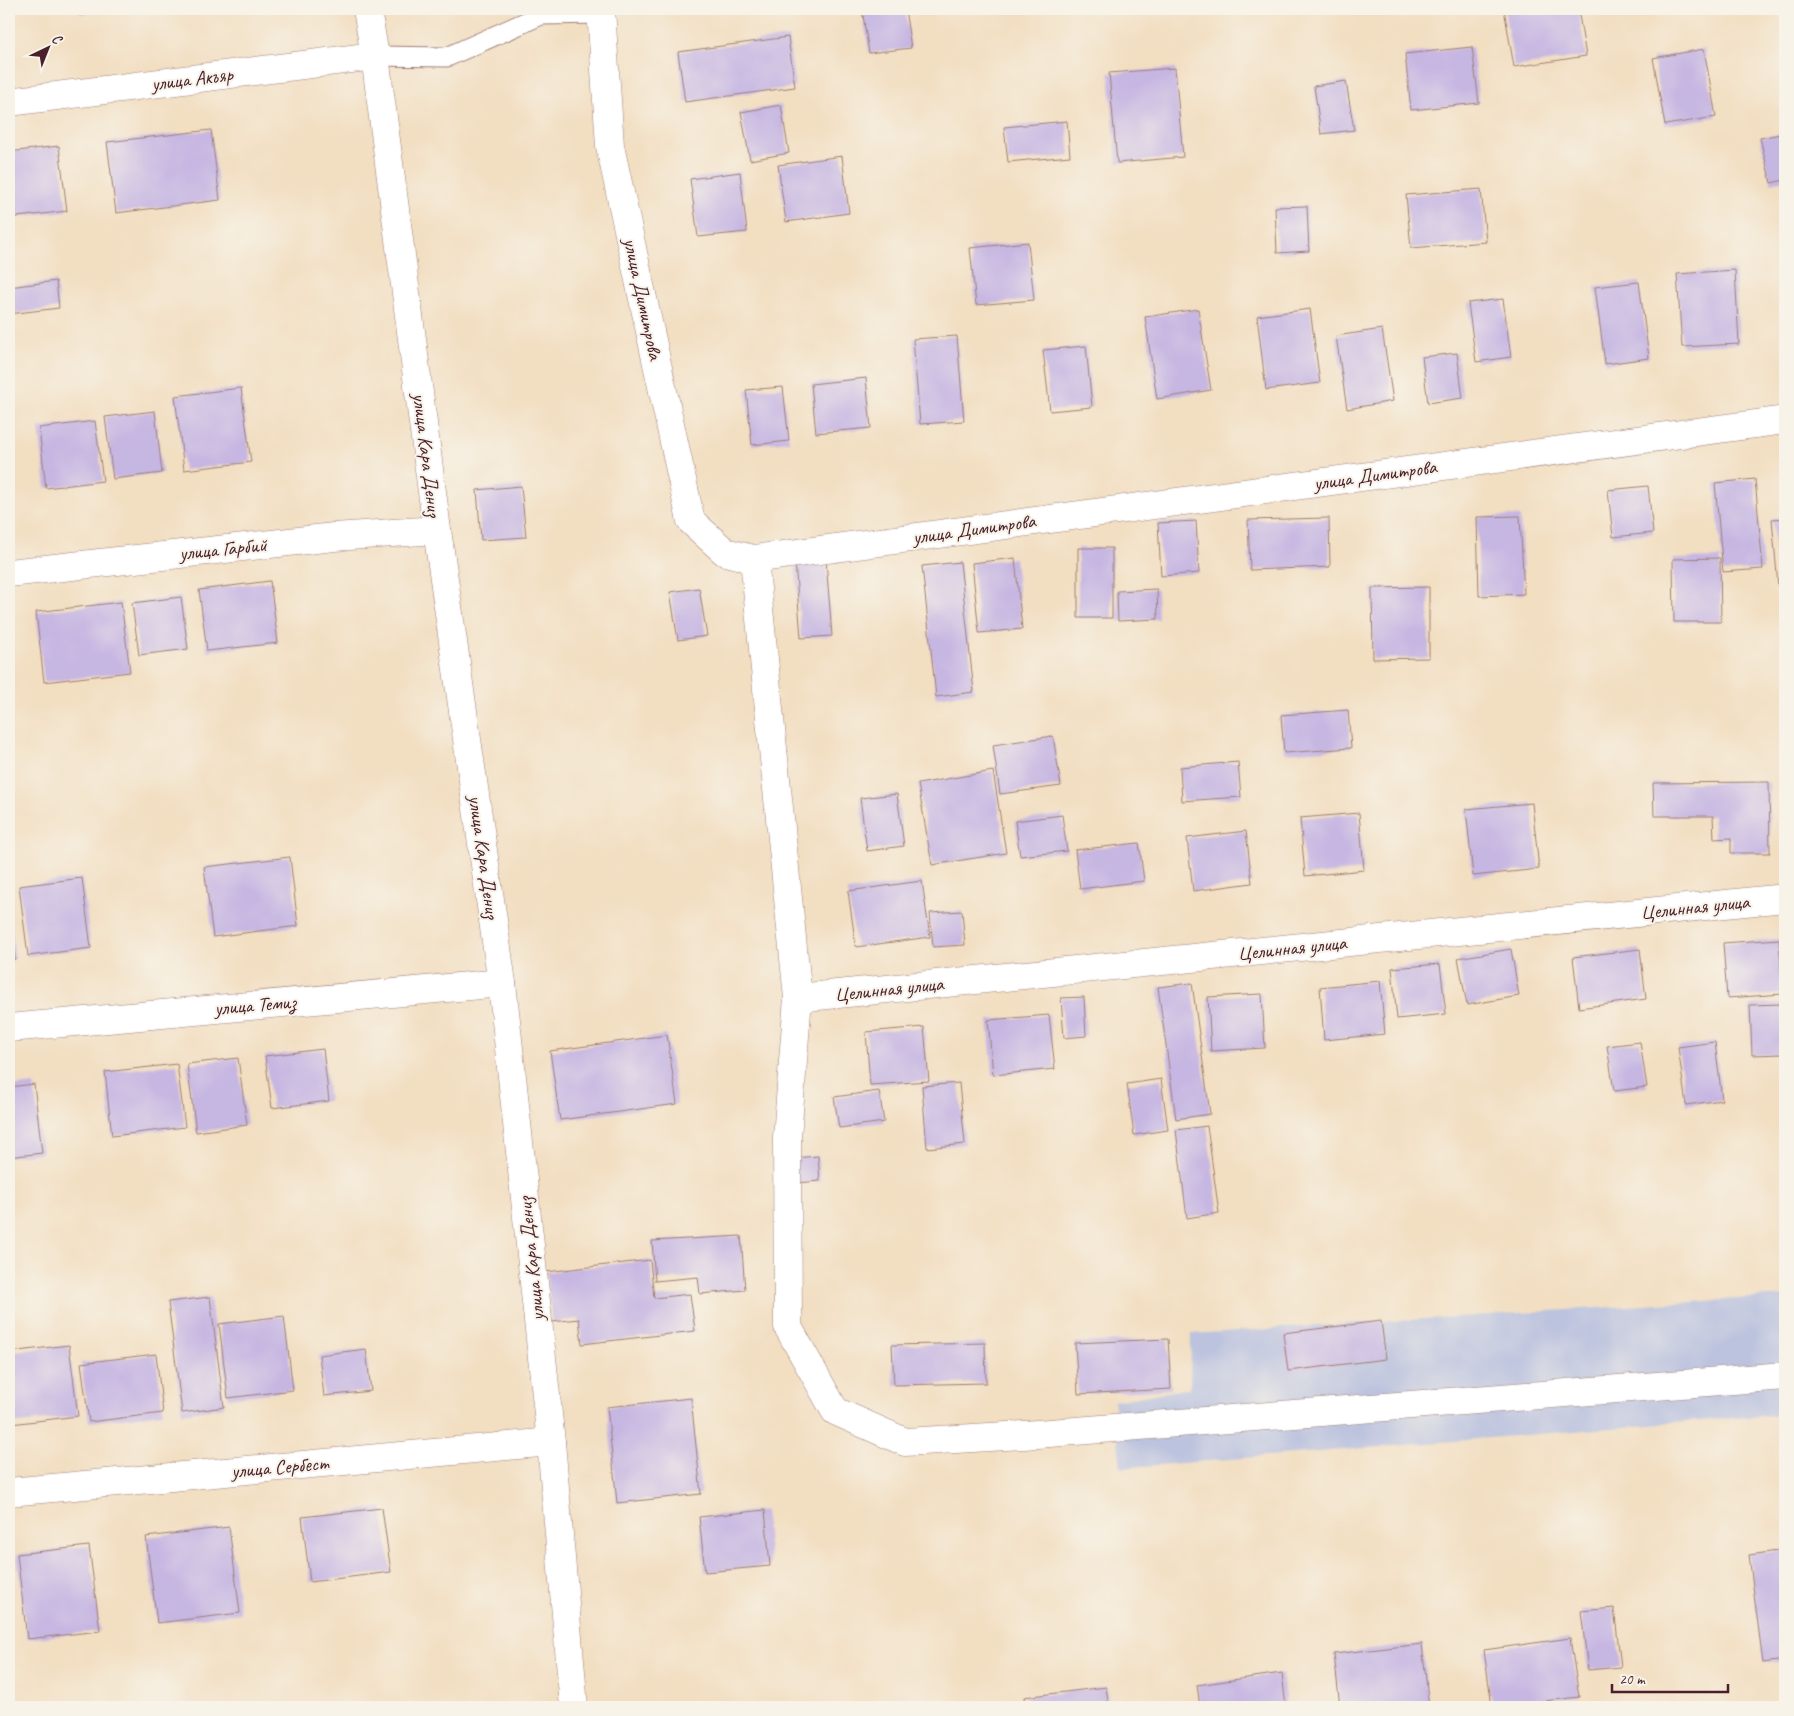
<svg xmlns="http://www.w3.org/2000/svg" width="1794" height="1716" font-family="Caveat,sans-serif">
  <rect width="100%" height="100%" fill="#f7f3e8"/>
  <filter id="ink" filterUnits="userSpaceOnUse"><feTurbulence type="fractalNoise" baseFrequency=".02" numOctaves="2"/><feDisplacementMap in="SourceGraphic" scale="10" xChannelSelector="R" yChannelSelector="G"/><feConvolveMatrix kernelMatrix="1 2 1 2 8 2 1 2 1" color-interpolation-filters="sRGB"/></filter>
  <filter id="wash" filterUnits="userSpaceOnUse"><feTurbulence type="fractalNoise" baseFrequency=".0096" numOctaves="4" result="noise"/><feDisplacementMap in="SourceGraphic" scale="20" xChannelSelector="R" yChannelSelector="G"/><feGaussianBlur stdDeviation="1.12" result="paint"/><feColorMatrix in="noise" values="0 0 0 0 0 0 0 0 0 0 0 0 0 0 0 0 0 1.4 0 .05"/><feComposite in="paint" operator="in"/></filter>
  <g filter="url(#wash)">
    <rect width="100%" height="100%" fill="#f2dec1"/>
    <path fill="#bcc3de" d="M1785 1296V1414L1121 1468 1114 1401 1190 1388 1191 1334Z"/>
    <g id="blocks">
      <path fill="#c6b6e2" d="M79 9H109V10L80 14Z
        M862 9H905L911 48 869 53Z
        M1504 9H1578L1586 56 1514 67Z
        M788 37 795 87 685 102 678 52Z
        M1472 47 1479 103 1411 110 1405 54Z
        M1704 49 1716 117 1665 125 1653 58Z
        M1175 68 1183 157 1117 163 1109 73Z
        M1346 81 1354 130 1321 134 1314 86Z
        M781 105 789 153 750 160 741 112Z
        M1067 121 1070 156 1008 162 1004 127Z
        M211 130 220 200 116 213 107 142Z
        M1785 133V180L1771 183 1760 138Z
        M59 146 67 211 9 218V152Z
        M842 156 849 213 786 222 778 165Z
        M740 172 747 232 698 237 690 179Z
        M1481 189 1486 242 1411 248 1406 195Z
        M1307 206 1309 251 1277 253 1275 207Z
        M1028 242 1034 300 976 305 970 248Z
        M1735 270 1739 344 1682 347 1677 274Z
        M56 281 59 308 9 314V287Z
        M1639 282 1649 358 1605 364 1595 287Z
        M1503 299 1511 357 1476 362 1468 303Z
        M1198 309 1211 390 1157 399 1145 317Z
        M1310 309 1320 383 1266 390 1257 316Z
        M1382 329 1393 401 1347 409 1336 336Z
        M957 336 964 421 920 424 913 339Z
        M1086 346 1092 407 1050 411 1043 350Z
        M1457 353 1463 398 1428 403 1422 357Z
        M866 378 871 428 816 433 811 384Z
        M783 387 789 441 752 445 746 390Z
        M241 388 251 462 184 470 175 396Z
        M155 411 162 473 113 479 105 417Z
        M95 421 103 481 46 488 39 428Z
        M1755 479 1763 569 1723 572 1715 483Z
        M521 486 526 537 481 540 477 490Z
        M1648 486 1653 533 1613 537 1608 490Z
        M1520 516 1524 594 1479 596 1477 517Z
        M1329 518 1330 567 1250 570 1248 520Z
        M1785 518V585L1778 586 1772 519Z
        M1196 521 1199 573 1161 576 1158 523Z
        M1078 548H1112V618H1078Z
        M1015 558 1022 629 979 633 972 563Z
        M1720 558 1721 622H1674L1673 559Z
        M826 560 832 636 801 638 795 562Z
        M960 562 974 692 936 697 922 566Z
        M270 581 278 643 207 651 199 590Z
        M1429 587V658L1373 659 1372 588Z
        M699 588 707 636 678 640 670 592Z
        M1157 589 1158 619 1118 621 1117 591Z
        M181 597 188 649 139 655 132 603Z
        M121 602 130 672 44 682 36 612Z
        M1348 710 1351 748 1284 753 1281 715Z
        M1053 736 1061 786 1000 794 993 745Z
        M1238 762 1241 797 1182 801 1180 767Z
        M993 771 1006 853 932 865 918 784Z
        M1769 782 1770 853H1731V838L1714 839 1713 816H1654L1653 783Z
        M897 794 904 846 867 851 860 798Z
        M1532 803 1539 869 1473 876 1466 809Z
        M1359 813 1364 870 1305 876 1300 818Z
        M1062 815 1067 851 1020 856 1015 821Z
        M1246 831 1252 883 1193 891 1187 838Z
        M1139 843 1144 881 1080 889 1075 850Z
        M290 857 298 926 213 937 204 867Z
        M82 878 91 948 28 956 19 886Z
        M922 881 930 937 856 947 848 891Z
        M962 911 965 945 933 947 930 913Z
        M10 915 15 959 9 960V916Z
        M1779 939 1783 994 1727 998 1723 943Z
        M1511 949 1519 996 1467 1005 1458 958Z
        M1640 949 1646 999 1579 1008 1573 957Z
        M1440 964 1446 1014 1397 1019 1392 968Z
        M1380 981 1385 1034 1324 1040 1320 987Z
        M1192 983 1210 1114 1176 1119 1158 987Z
        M1262 994 1265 1048 1211 1051 1208 997Z
        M1084 997 1086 1036 1064 1038 1061 998Z
        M1782 1004 1784 1054 1752 1055 1750 1005Z
        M1049 1015 1055 1069 993 1075 988 1020Z
        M924 1027 929 1081 870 1085 866 1032Z
        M667 1035 677 1104 560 1120 550 1051Z
        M1640 1042 1647 1087 1614 1091 1607 1046Z
        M1715 1042 1722 1100 1686 1105 1678 1047Z
        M323 1049 329 1101 272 1108 265 1056Z
        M238 1058 247 1125 196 1132 187 1064Z
        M177 1064 185 1127 112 1136 105 1072Z
        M1161 1079 1168 1130 1134 1135 1127 1084Z
        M959 1083 965 1144 927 1148 922 1086Z
        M34 1084 42 1153 9 1157V1087Z
        M879 1091 884 1122 839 1128 834 1097Z
        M1207 1126 1219 1213 1187 1218 1176 1130Z
        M818 1156 820 1181 797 1183 795 1158Z
        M741 1236 745 1290 700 1294 698 1277 655 1281 652 1241Z
        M650 1260 654 1298 690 1294 695 1331 582 1344 579 1319 552 1322 546 1272Z
        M210 1297 224 1407 182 1413 168 1302Z
        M284 1316 293 1390 228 1398 219 1324Z
        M1381 1321 1386 1359 1288 1371 1283 1333Z
        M1168 1339 1171 1389 1078 1394 1075 1343Z
        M985 1343 986 1383 894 1385 892 1345Z
        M69 1345 78 1416 11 1424 9 1410V1352Z
        M366 1349 371 1391 324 1396 319 1355Z
        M156 1354 163 1413 89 1422 81 1363Z
        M691 1398 701 1494 617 1503 607 1407Z
        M382 1508 391 1572 310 1582 302 1517Z
        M765 1510 770 1566 705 1572 699 1517Z
        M229 1527 240 1613 157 1623 146 1537Z
        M89 1546 100 1631 27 1639 17 1554Z
        M1785 1550V1660L1763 1663 1749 1555Z
        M1614 1608 1621 1667 1588 1670 1581 1611Z
        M1570 1638 1579 1697 1492 1707 1484 1650Z
        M1422 1644 1429 1707H1340L1334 1654Z
        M1282 1673 1286 1707H1200L1197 1685Z
        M1106 1687 1109 1707H1025L1024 1697Z"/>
    </g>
  </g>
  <g filter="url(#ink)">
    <use href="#blocks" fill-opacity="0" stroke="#9e7e76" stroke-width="1"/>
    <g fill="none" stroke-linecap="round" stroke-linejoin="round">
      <g stroke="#9e7e76" stroke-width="21">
        <path id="service" d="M375 56 447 57 541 15 601 14"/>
      </g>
      <g stroke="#9e7e76" stroke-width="29">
        <path id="minor" d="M601 9 610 146 691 521 725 552 754 559 1785 420
          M9 102 375 56
          M754 559 798 998 787 1137 788 1327 835 1411 905 1442 1024 1435 1785 1376
          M9 573 334 537 437 530
          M798 998 1785 898
          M9 1028 502 983
          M9 1492 551 1442"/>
      </g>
      <g stroke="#9e7e76" stroke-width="29">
        <path id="secondary" d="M367 9 375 56 437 530 502 983 551 1442 574 1707"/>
      </g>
      <use href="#service" stroke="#fff" stroke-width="19"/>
      <use href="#minor" stroke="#fff" stroke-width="28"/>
      <use href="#secondary" stroke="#fff" stroke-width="28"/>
    </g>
  </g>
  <g text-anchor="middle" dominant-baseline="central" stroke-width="4" stroke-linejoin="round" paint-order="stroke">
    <g font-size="20" fill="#4a1f2b" stroke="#f7f3e8">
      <text transform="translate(192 79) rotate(-7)">улица Акъяр</text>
      <text transform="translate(643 299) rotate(78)">улица Димитрова</text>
      <text transform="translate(427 455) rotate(83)">улица Кара Дениз</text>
      <text transform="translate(1375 475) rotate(-8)">улица Димитрова</text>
      <text transform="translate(974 529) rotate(-8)">улица Димитрова</text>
      <text transform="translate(223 549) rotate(-6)">улица Гарбий</text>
      <text transform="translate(484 857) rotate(82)">улица Кара Дениз</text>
      <text transform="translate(1695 907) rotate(-6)">Целинная улица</text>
      <text transform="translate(1292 948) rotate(-6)">Целинная улица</text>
      <text transform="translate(889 989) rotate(-6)">Целинная улица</text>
      <text transform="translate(255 1005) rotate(-5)">улица Темиз</text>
      <text transform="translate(531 1259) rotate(-96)">улица Кара Дениз</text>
      <text transform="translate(280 1467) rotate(-5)">улица Сербест</text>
    </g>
  </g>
  <rect width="1794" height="1716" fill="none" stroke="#f7f3e8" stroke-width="30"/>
  <g transform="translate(48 48) rotate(43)" stroke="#f7f3e8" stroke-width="4" paint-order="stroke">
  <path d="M0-4L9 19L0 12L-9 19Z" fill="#4a1f2b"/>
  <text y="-8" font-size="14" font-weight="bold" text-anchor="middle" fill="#4a1f2b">С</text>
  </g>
  <path d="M1612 1684v8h116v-8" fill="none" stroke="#4a1f2b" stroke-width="2.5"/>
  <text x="1619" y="1684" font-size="15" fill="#4a1f2b" stroke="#f7f3e8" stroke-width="4" paint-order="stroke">20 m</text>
</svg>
